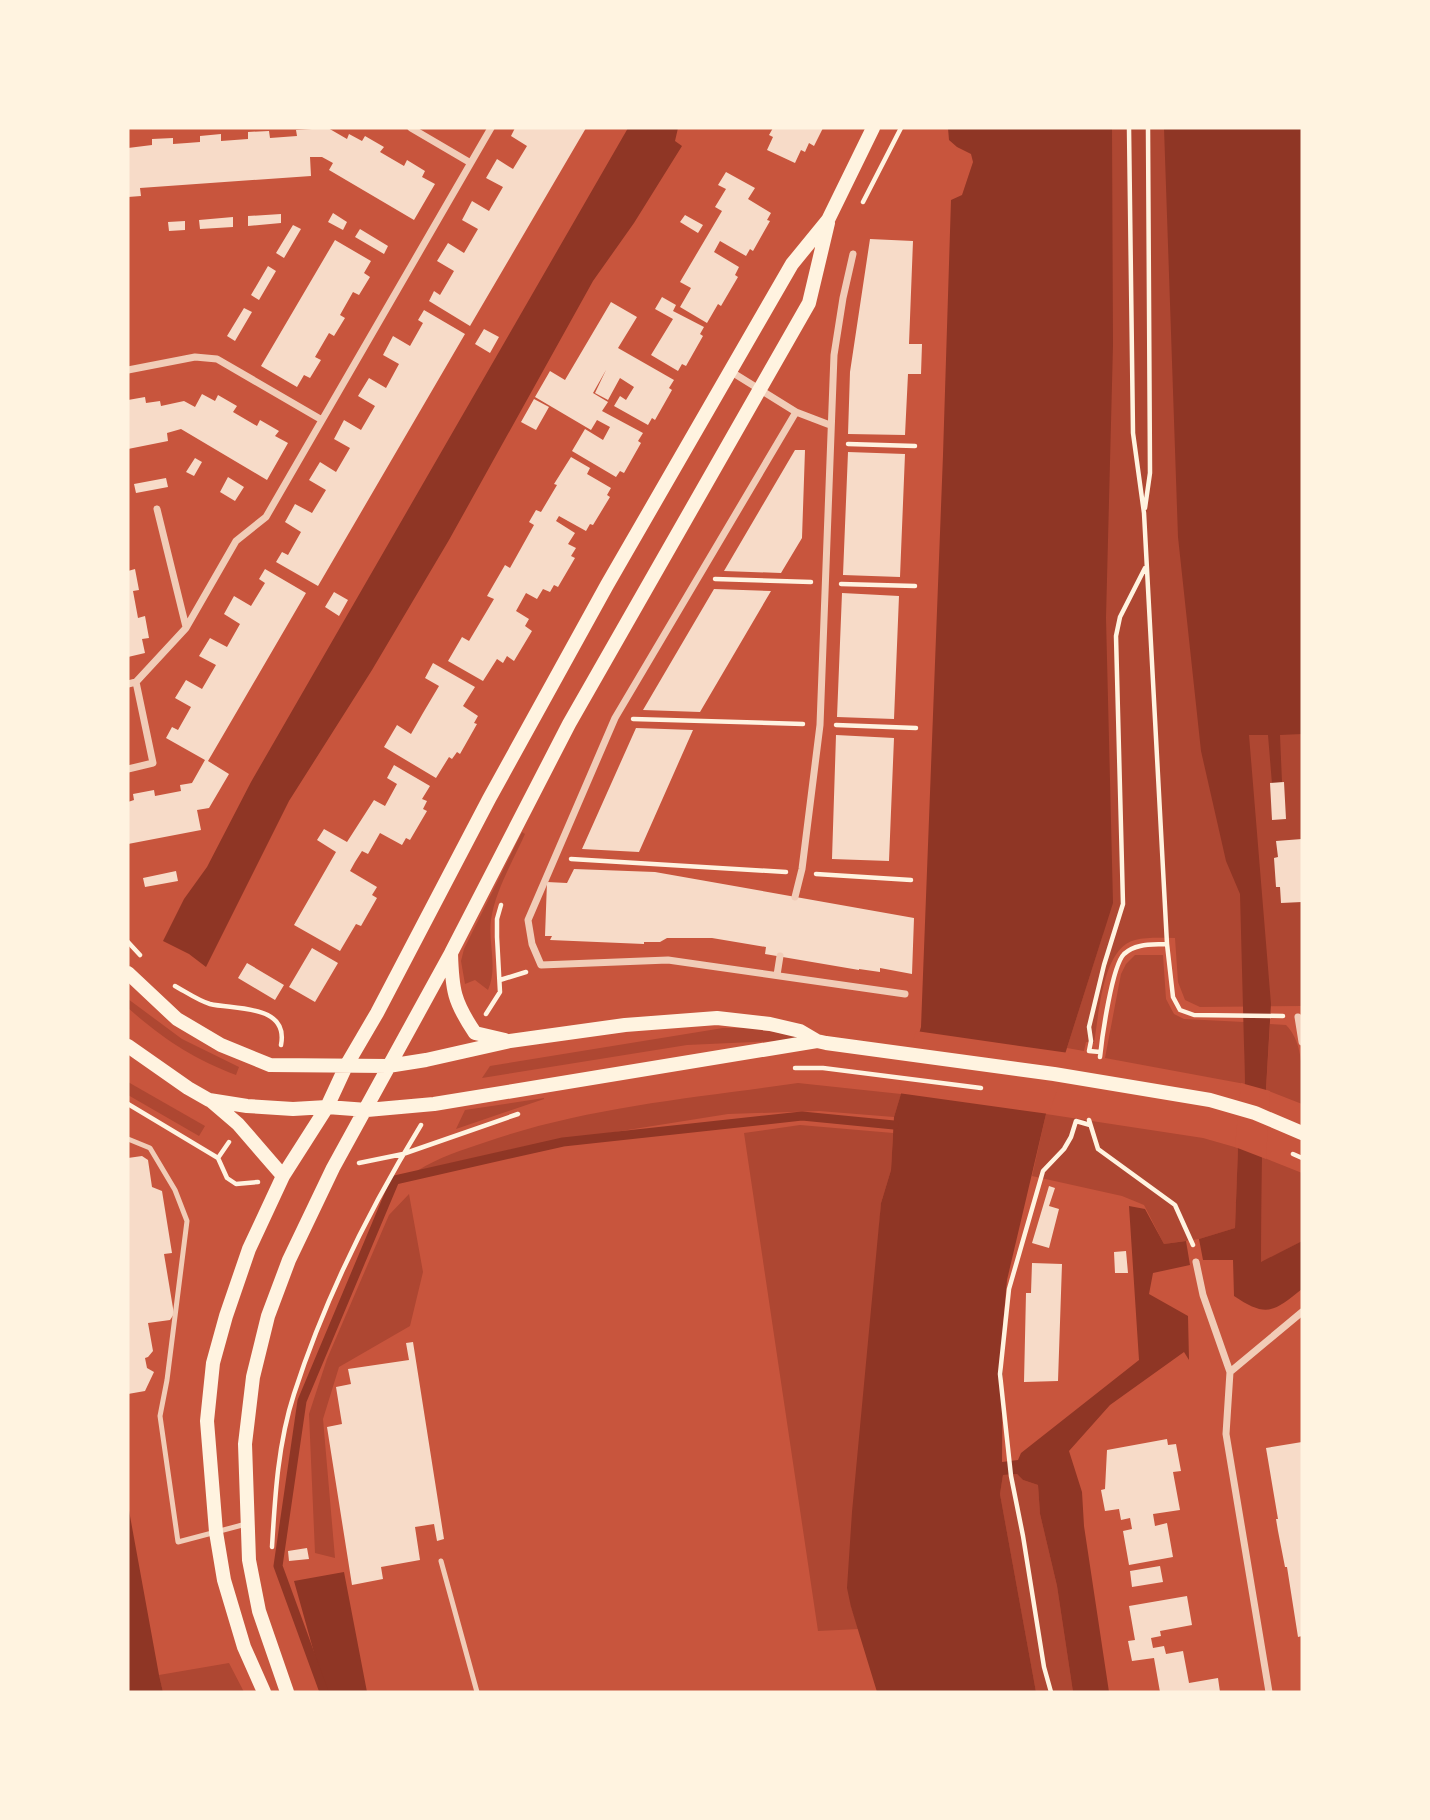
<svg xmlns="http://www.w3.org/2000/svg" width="1430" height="1820" font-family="'Alegreya Sans',sans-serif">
  <rect width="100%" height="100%" fill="#c8553d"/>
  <path fill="#ae4732" d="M1083 128H1302V1006L1200 1007 1185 1000 1178 982 1175 938C1162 938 1147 937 1135 940 1102 948 1099 1015 1094 1043L1086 1042 1084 1051 1067 1048 1103 934Z
    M522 832 525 834C513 861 495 891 491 920 488 944 498 967 488 990L475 980 465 984 461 961 464 949Z
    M1135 955H1163L1166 999 1174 1014 1184 1019 1244 1022 1245 1084 1105 1058 1121 974 1126 964Z
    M128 999 182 1039 239 1067 236 1075C193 1059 162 1038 128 1008Z
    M1270 1024 1286 1025C1305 1044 1302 1078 1302 1104L1266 1090Z
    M723 1028H750L800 1036 797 1039 776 1041 687 1045 482 1078 490 1066Z
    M128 1082 205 1126 199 1136 128 1095Z
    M798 1083 901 1094 894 1117 819 1111 728 1114 527 1146 417 1171C439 1157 462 1150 486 1142 586 1107 694 1098 798 1083Z
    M544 1098V1099L456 1129 465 1110Z
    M1046 1114 1203 1138 1238 1148 1235 1228 1199 1239 1164 1244 1144 1205 1122 1196 1032 1176Z
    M800 1125 893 1133 891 1170 881 1203 851 1607 859 1629 818 1631 744 1133Z
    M1262 1157 1302 1173V1241L1261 1263Z
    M409 1194 423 1272 410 1326 339 1367 323 1419 335 1558 315 1553 309 1414 327 1359 389 1215Z
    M1017 1474 1023 1480 1038 1485 1040 1514 1057 1586 1073 1692H1036L1000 1494 1003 1475Z
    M229 1663 244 1692H163L159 1675Z"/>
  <path fill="#8f3625" d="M628 128H678L675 141 682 146 634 223 593 281 449 540 372 670 289 801 206 967 189 954 163 941 184 899 207 867 251 782Z
    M948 128H1112L1113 345 1106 618 1113 903 1046 1114 1007 1280 1003 1325 1002 1462 1018 1460 1021 1453 1139 1360 1129 1206 1145 1209 1164 1244 1186 1241 1190 1265 1153 1273 1149 1294 1188 1316 1189 1360 1184 1352 1110 1405 1069 1451 1082 1492 1084 1526 1109 1692H1073L1057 1586 1040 1514 1038 1485 1023 1480 1017 1474 1003 1475 1000 1494 1036 1692H877L851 1607 847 1588 852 1512 881 1203 891 1170 894 1117 921 1027 943 455 951 200 962 195 973 162 971 154 957 147 949 140Z
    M1164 128H1302V734L1280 735 1282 782 1272 784 1268 735H1249L1271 1004 1262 1157 1261 1262 1302 1241V1289C1273 1312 1267 1318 1234 1296L1233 1260H1203L1199 1239 1235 1228 1238 1148 1245 1083 1240 894 1226 861 1201 751 1178 537Z
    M128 1505 159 1675 163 1692H129L128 1686Z
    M344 1572 367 1692H325L294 1581Z"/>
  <path fill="#c8553d" d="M916 1031 1069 1053 1049 1114 898 1093Z
    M1241 1083 1270 1091 1266 1159 1235 1147Z"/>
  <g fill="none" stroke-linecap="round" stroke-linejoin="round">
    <path stroke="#8f3625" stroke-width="9" d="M324 1692 278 1566 302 1401 395 1180 563 1142 802 1116 894 1125"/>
  </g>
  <path fill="#f7dbc8" d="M328 128 347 139 349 134 362 141 365 136 384 147 380 152 404 166 407 160 425 171 422 177 435 184 414 220 329 170 333 163 322 157H310L311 176 140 188 141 196 128 197V148L152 145V139L173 138V144L187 143 200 142V136L221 134V141L248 139V132L269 131 270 138 297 136 296 130Z
    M515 128H586L470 326 429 301 434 291 440 295 454 271 437 261 448 243 464 253 478 229 462 220 472 201 489 211 503 187 486 178 497 159 513 169 527 146 511 136Z
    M773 128H823L814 146 809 143 805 152 801 150 795 163 767 150 773 137 769 135Z
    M726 172 755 188 748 199 771 213 767 220 770 221 753 251 750 249 746 256 720 241 714 252 739 267 735 275 738 277 721 306 718 304 707 323 680 307 691 288 680 282 722 211 715 207 726 189 718 185Z
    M333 213 347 222 343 230 328 222Z
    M281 214V223L248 226V216Z
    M685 215 703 225 698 233 680 222Z
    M233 217V227L200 229 199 220Z
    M185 221V230L169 231 168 222Z
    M293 225 301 229 284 258 276 253Z
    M360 229 388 246 384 254 355 237Z
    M870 239 913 241 909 344H922L921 374H908L905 435 848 434 850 372Z
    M335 240 371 261 364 273 370 277 359 295 353 292 340 315 345 318 334 336 329 333 315 357 321 360 310 378 304 375 297 387 261 366Z
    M268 266 276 271 259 300 251 295Z
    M662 297 676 305 673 311 704 327 700 334 703 336 686 366 682 364 678 371 651 355 673 319 655 309Z
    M611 302 637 317 618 348 674 380 669 388 672 390 655 420 652 418 648 425 614 406 620 396 626 400 634 387 620 378 608 400 595 393 606 370 593 393 608 402 602 411 643 433 638 441 641 443 624 473 620 471 616 477 572 451 585 429 603 440 610 427 597 420 591 430 535 397 550 371 565 380Z
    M244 308 252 312 235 341 227 336Z
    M424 310 465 334 318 586 276 562 282 552 288 555 301 532 285 522 295 504 312 513 326 490 309 480 320 462 336 472 350 448 334 439 344 420 361 430 375 406 358 396 369 378 386 388 399 364 383 355 393 336 410 346 423 323 418 320Z
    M484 329 499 337 490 353 475 344Z
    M202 394 215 401 218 395 237 406 233 412 257 426 260 420 279 431 275 436 288 443 267 480 181 429 167 433 168 441 128 449V400L145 397 146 403 160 401 161 406 184 401 195 407Z
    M534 399 549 407 536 430 521 422Z
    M795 450H805L802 538 781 573 724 571Z
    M848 452 905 454 900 577 843 575Z
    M571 457 590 468 587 474 611 488 607 495 610 497 593 525 590 524 586 531 559 516 556 521 575 533 568 544 576 548 571 556 575 558 558 587 554 585 550 592 543 589 537 599 526 593 516 611 529 619 525 626 532 631 514 661 507 656 503 663 497 659 483 681 448 661 462 637 469 641 494 599 487 596 505 565 510 568 534 525 529 522 536 510 541 512 557 485 554 484Z
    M195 458 202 462 194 476 186 472Z
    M228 477 244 487 235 501 220 492Z
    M166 478 168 487 136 493 134 484Z
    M135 569 139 590 133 591 138 618 145 616 149 638 142 639 145 653 128 657V571Z
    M265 569 306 593 208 761 229 774 209 808 197 810 201 830 128 844V802L134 800 133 794 154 790 155 796 181 791 180 785 192 783 205 760 166 738 172 727 178 730 191 707 175 698 186 680 202 689 216 665 199 656 210 638 227 647 240 624 224 614 234 596 251 606 265 583 259 579Z
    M714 589 771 591 700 712 643 710Z
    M334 592 348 600 339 616 325 607Z
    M842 593 899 596 894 719 837 717Z
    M433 663 475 687 463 706 478 716 474 723 477 724 460 754 457 752 452 759 449 757 436 778 384 747 397 725 411 734 423 713 439 686 425 678Z
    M636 728 693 730 639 852 582 849Z
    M836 735 894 738 889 861 832 859Z
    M394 765 430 786 422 799 427 801 423 809 427 811 410 840 406 838 402 845 380 833 368 854 362 851 355 862 350 871 377 887 372 895 377 898 361 926 356 924 340 951 294 925 336 852 317 840 324 829 347 842 374 800 385 806 397 784 387 778Z
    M1284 782 1286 819 1272 820 1270 783Z
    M1302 839V902L1281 903 1280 887H1276L1274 858 1278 857 1276 841Z
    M574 869 655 872 914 918 912 974 880 968V972L859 969V970L765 954 766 947 712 938H667L660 942H644V944L550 940 552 936H545L547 882 567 883Z
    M176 871 178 881 145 887 143 878Z
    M312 948 338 963 315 1002 289 987Z
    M247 963 284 985 275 1000 238 978Z
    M142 1156 148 1160 152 1187 162 1191 172 1253 164 1254 174 1314 170 1320 148 1323 153 1351 148 1357 145 1358 147 1368 154 1372 145 1391 128 1394V1158Z
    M1049 1186 1055 1188 1049 1206 1059 1209 1049 1248 1032 1243Z
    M1126 1251 1128 1273H1115L1114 1252Z
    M1032 1263 1062 1264 1058 1381 1024 1382 1026 1293H1031Z
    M413 1342 444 1539 437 1541 434 1524 415 1527 420 1560 381 1567 383 1579 352 1585 327 1427 342 1424 336 1387 351 1384 348 1369 409 1360 406 1343Z
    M1167 1439 1168 1445 1176 1444 1181 1471 1173 1472 1180 1510 1153 1514 1155 1526 1167 1523 1173 1557 1129 1565 1123 1531 1132 1529 1130 1518 1121 1520 1119 1509 1105 1511 1101 1490 1105 1489 1107 1450Z
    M1302 1442V1636L1298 1637 1287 1567H1285L1278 1531 1276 1519H1278L1266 1448Z
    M307 1548 309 1559 289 1561 288 1551Z
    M1160 1566 1163 1582 1132 1587 1130 1571Z
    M1187 1596 1192 1625 1160 1631 1161 1636 1151 1638 1153 1648 1164 1646 1166 1654 1183 1651 1189 1683 1218 1678 1220 1692H1160L1154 1658 1132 1661 1128 1641 1135 1640 1129 1606Z"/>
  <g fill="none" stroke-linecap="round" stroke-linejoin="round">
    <path stroke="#fff3e0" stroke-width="4.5" d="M1129 128 1133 433 1144 513 1167 944 1173 997 1180 1010 1194 1015 1283 1016
      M863 202 901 128
      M848 444 915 446
      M1145 508 1150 473 1148 128
      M715 579 811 582
      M841 584 915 586
      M633 719 803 724
      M836 725 916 728
      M571 859 786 872
      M816 874 911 880
      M128 942 140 955
      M500 980 526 972
      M175 986C186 992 199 1001 210 1004 236 1010 289 1004 281 1045
      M486 1014 500 992 497 937V919L501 905
      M1100 1052 1089 1051 1091 1041 1089 1027 1104 965 1123 904 1116 636 1120 617 1145 568
      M1100 1057C1102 1037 1112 966 1124 954 1136 943 1152 945 1167 944
      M795 1068H823L981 1088
      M128 1104 218 1158 227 1178 236 1184 258 1182
      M1089 1120 1098 1149 1175 1205 1193 1245
      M1293 1154 1302 1158
      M218 1158 229 1142
      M359 1163 403 1154 518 1114
      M272 1547C275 1496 278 1443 294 1394 324 1301 370 1208 421 1125
      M1051 1692 1044 1667 1023 1536 1011 1476 1000 1374 1009 1289 1043 1171 1064 1149 1071 1137 1076 1121 1090 1125"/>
    <path stroke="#f1ccb7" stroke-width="5" d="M128 1139 150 1148 175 1190 187 1221 167 1380 160 1416 178 1542 246 1524
      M441 1561 477 1692"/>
    <path stroke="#f1ccb7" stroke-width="7" d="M411 128 469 162
      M128 370 195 357 217 359 322 420
      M730 371 796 412 830 425
      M796 412 615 718 528 920 532 944 541 965 668 960 905 994
      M157 509 186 627
      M128 684 136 682 186 628 236 541 266 517 491 128
      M128 769 153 763 136 682
      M795 897 802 869 820 725 834 355 843 298 853 254
      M777 975 780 956
      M1298 1017 1302 1042
      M1196 1262 1203 1295 1230 1372 1226 1434 1269 1692
      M1230 1372 1302 1312"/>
    <path stroke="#fff3e0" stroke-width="14" d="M451 953C452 990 454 1002 475 1033L505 1040
      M128 973 177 1019 221 1045 270 1065 388 1066 426 1060 510 1041 625 1025 717 1018 770 1024 800 1031 817 1041 826 1043 1054 1074 1210 1100 1255 1113 1302 1133
      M128 1046 188 1088 209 1100 247 1106 293 1109 327 1107 367 1110 434 1104 817 1041
      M210 1100 238 1124 283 1176
      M264 1692 244 1647 224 1580 216 1532 207 1421 213 1363 226 1316 249 1249 283 1176 327 1107 346 1066 377 1013 489 799 607 585 792 264 828 220 873 128
      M287 1692 259 1611 249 1560 245 1444 253 1377 268 1316 289 1260 333 1168 451 953 569 724 809 303 828 223"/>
  </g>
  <rect width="1430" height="1820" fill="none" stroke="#fff3e0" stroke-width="259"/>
</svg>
